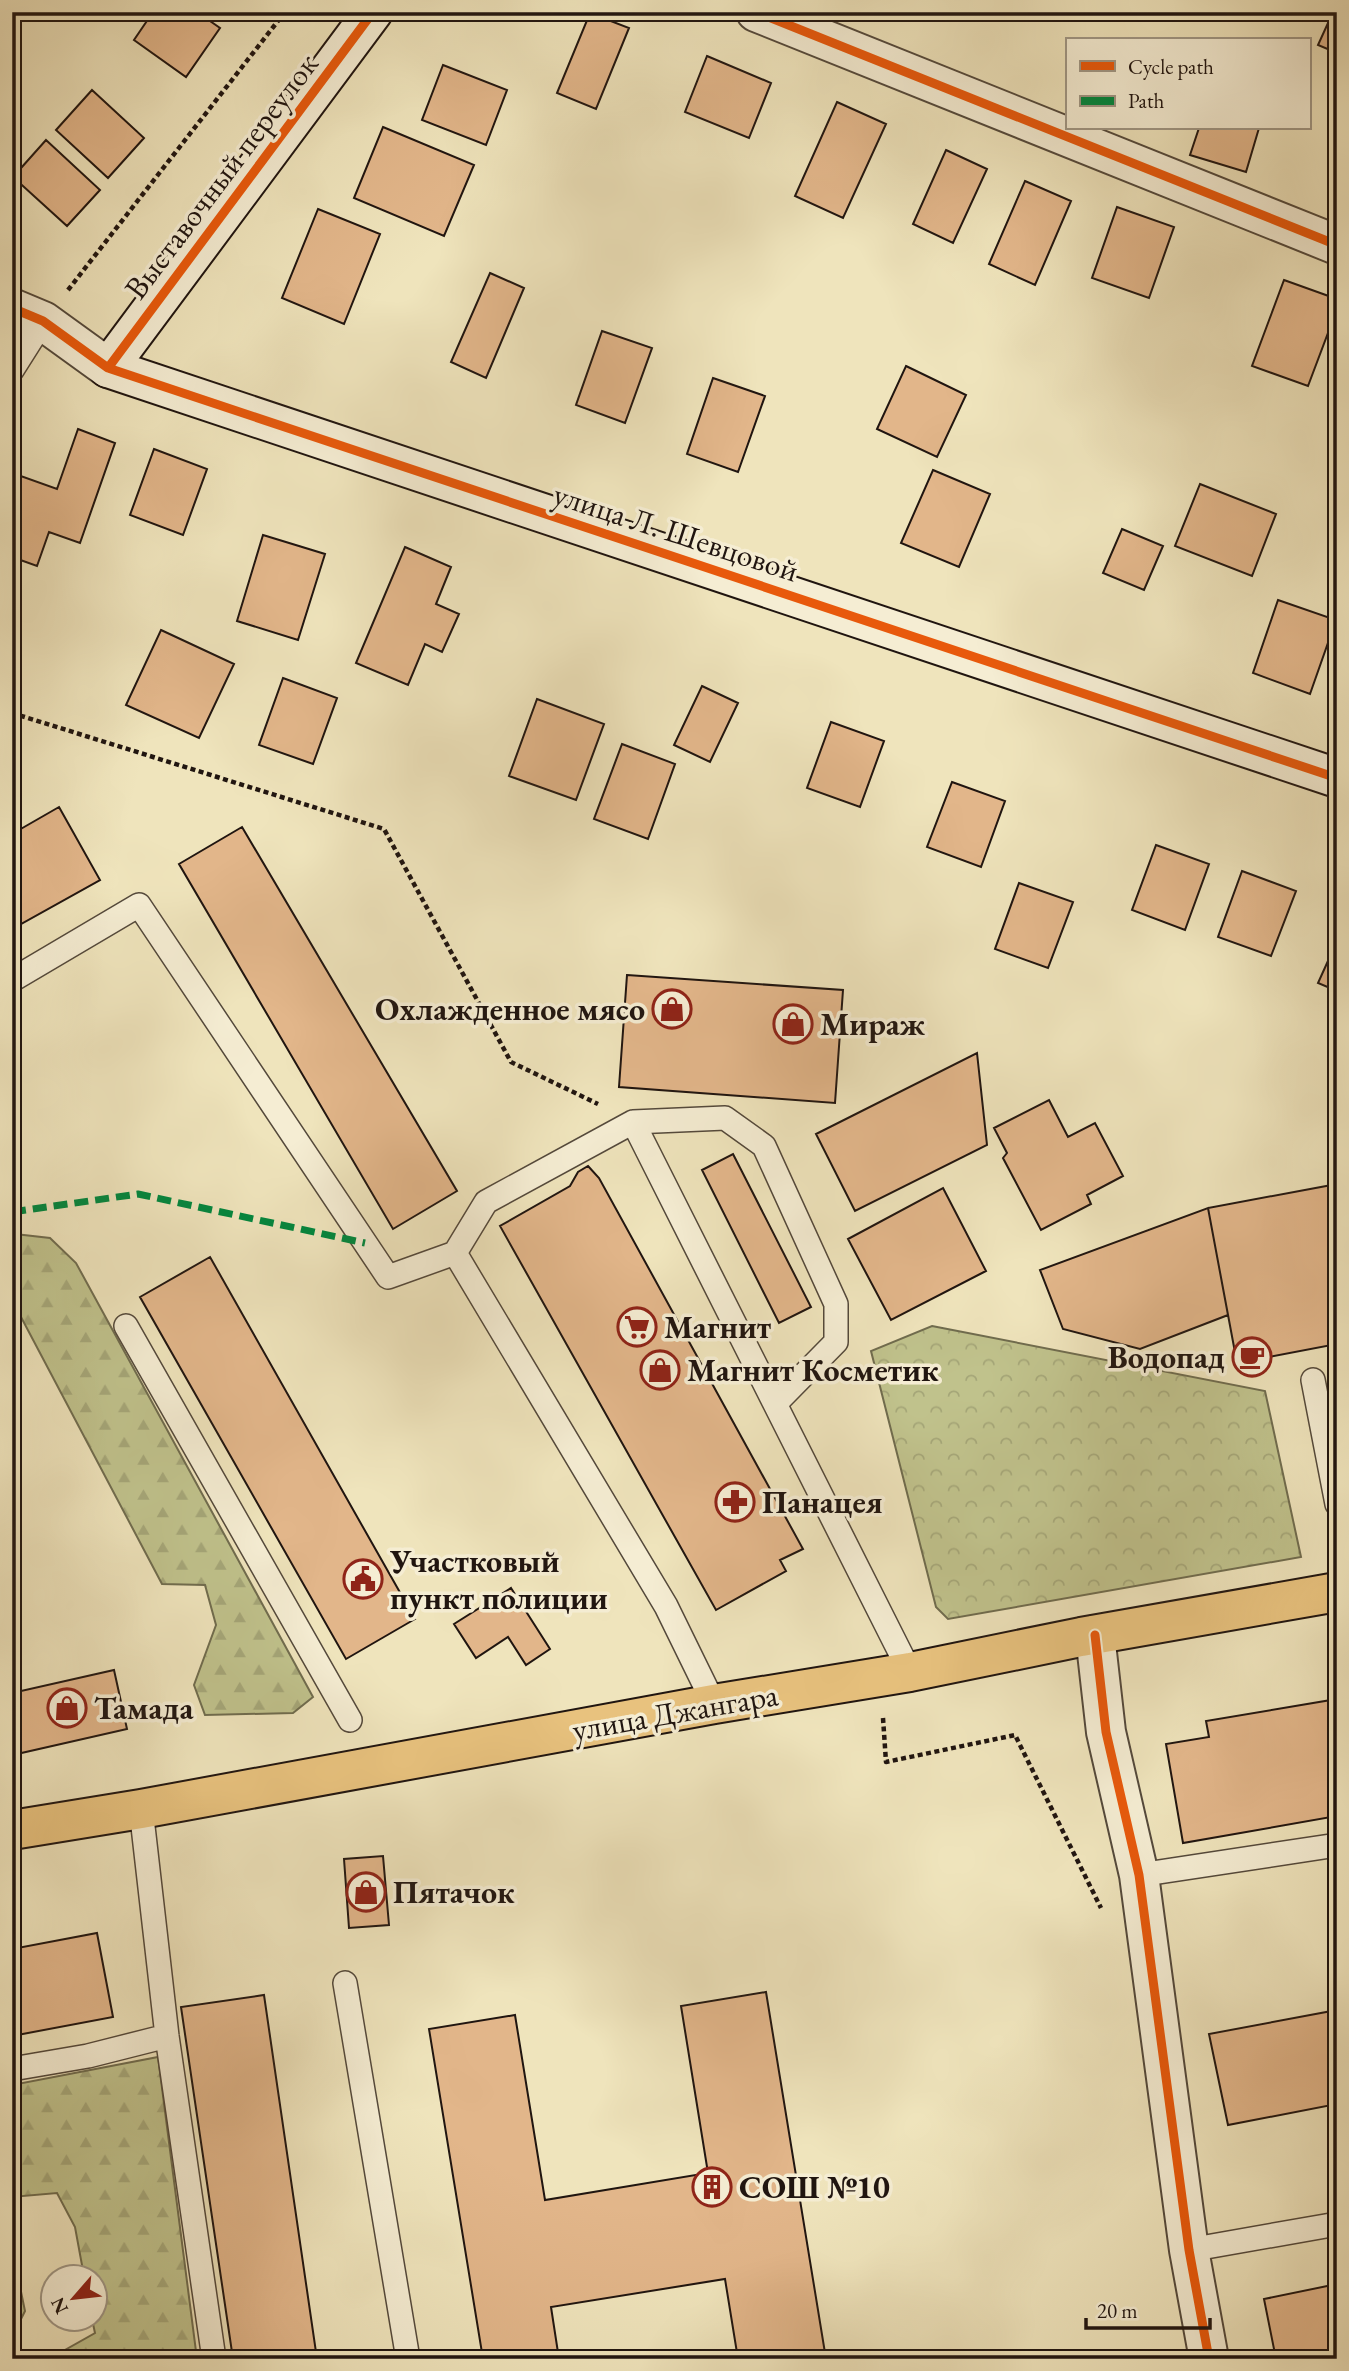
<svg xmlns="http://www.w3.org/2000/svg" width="1349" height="2371" font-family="'EB Garamond',serif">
  <defs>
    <pattern id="forest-firs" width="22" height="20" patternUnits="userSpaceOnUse" patternTransform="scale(1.75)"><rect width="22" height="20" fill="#c0c28c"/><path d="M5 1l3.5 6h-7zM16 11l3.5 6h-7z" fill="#a5a678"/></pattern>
    <pattern id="park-crowns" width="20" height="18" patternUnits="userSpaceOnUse" patternTransform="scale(1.75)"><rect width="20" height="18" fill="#c0c28c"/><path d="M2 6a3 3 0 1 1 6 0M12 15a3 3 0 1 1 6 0" fill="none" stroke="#a5a678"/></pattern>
  </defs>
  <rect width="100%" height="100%" fill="#efe4bc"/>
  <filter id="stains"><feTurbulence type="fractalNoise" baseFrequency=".00286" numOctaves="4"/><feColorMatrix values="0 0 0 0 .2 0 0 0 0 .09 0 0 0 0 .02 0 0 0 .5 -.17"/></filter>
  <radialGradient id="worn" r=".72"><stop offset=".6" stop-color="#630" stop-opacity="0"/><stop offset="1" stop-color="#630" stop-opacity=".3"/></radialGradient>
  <path fill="url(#forest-firs)" stroke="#706c4e" stroke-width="2" d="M15 1234 50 1238 76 1263 313 1697 293 1713 205 1715 194 1685 216 1625 205 1585 162 1584 12 1300V1238Z
    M158 2057 197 2359H49L95 2333 92 2319 94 2318V2276H84L75 2227 57 2193 12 2197V2085Z
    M12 2248 25 2311 12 2337Z"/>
  <path fill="url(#park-crowns)" stroke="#706c4e" stroke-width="2" d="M932 1326 1265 1391 1301 1557 948 1619 936 1607 871 1351Z"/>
  <path fill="#e2b68a" stroke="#201510" stroke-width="2" d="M153 12H197L220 28 186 77 134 40Z
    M1333 12H1337V53L1318 45Z
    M590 13 629 28 596 109 557 93Z
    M707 56 771 83 749 138 685 112Z
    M443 65 507 90 486 145 422 120Z
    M92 90 144 138 108 178 56 130Z
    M837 102 886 124 843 218 795 196Z
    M383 127 474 165 444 236 354 198Z
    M1199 128H1259L1246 172 1190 155Z
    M46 140 100 190 67 226 13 177Z
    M946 150 987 169 953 243 913 224Z
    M1025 181 1071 201 1035 285 989 264Z
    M1117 207 1174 227 1149 298 1092 278Z
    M318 209 380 234 344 324 282 298Z
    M490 273 524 288 486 378 451 362Z
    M1284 280 1337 299V309L1308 386 1252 366Z
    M602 331 652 348 625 423 576 405Z
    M906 366 966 395 937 457 877 429Z
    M713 378 765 396 738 472 687 454Z
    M78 429 115 443 80 543 49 532 37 566 12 557V493L18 475 57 489Z
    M154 449 207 469 183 535 130 515Z
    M933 470 990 494 959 567 901 543Z
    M1200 484 1276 514 1252 576 1175 546Z
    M1122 529 1163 546 1144 590 1103 573Z
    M263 535 325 554 298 640 237 621Z
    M405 547 451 567 436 604 459 614 442 652 425 644 408 685 356 663Z
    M1278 600 1336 620 1310 694 1253 673Z
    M161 630 234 664 199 738 126 705Z
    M283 678 337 698 313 764 259 745Z
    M702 686 738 703 710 762 674 745Z
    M537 699 604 724 576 800 509 776Z
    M831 722 884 741 860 807 807 788Z
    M622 744 675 764 648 839 594 819Z
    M952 782 1005 801 981 867 927 847Z
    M59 807 100 880 12 929V834Z
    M242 827 457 1191 393 1229 179 864Z
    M1156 845 1209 864 1185 930 1132 910Z
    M1242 871 1296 891 1271 956 1218 937Z
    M1019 883 1073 902 1048 968 995 949Z
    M1337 941V991L1318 983Z
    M627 975 843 990 835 1103 619 1087Z
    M977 1053 987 1145 855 1211 816 1134Z
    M1049 1100 1068 1137 1095 1123 1123 1176 1087 1195 1091 1204 1041 1230 1003 1158 1007 1153 994 1128Z
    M733 1154 811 1307 779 1323 702 1170Z
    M588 1166 599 1178 803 1549 780 1560 786 1571 716 1610 500 1226 570 1186 578 1172Z
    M1337 1184V1344L1237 1363 1208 1208Z
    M943 1188 986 1271 891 1320 848 1239Z
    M1208 1208 1228 1315 1140 1349 1063 1329 1040 1270Z
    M210 1257 415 1619 346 1659 140 1297Z
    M511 1588 550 1649 526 1665 508 1637 476 1658 454 1624Z
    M114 1670 127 1729 17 1754 12 1724V1693Z
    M1337 1699V1816L1183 1843 1166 1744 1209 1737 1206 1721Z
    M383 1856 389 1925 349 1928 344 1859Z
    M97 1933 113 2017 12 2036V1949Z
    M766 1992 826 2359H738L725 2279 551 2307 559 2359H483L429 2029 515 2015 545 2200 708 2173 681 2006Z
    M264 1995 317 2359H233L181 2007Z
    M1337 2010V2104L1228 2125 1209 2034Z
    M1337 2284V2359H1276L1264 2299Z"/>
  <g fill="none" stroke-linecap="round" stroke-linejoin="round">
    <g stroke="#54493b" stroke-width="26">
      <path id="lane" d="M12 370 43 321
        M12 980 139 905 388 1277 455 1253
        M633 1122 910 1672
        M126 1326 350 1720
        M1313 1380 1337 1504
        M714 1704 666 1606 455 1253 486 1202 633 1122 725 1118 764 1146 836 1304V1342L775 1404
        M141 1809 167 2036 214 2359
        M1139 1875 1337 1845
        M345 1983 408 2359
        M12 2069 88 2056 167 2036
        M1189 2250 1337 2224"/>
    </g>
    <g stroke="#54493b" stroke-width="42">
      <path id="street" d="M756 12 1337 245
        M12 308 43 321 108 368
        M1095 1635 1106 1732 1139 1875 1189 2250 1209 2359"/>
    </g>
    <g stroke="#201510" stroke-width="42">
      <path id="secondary" d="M373 12 108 368 1337 778"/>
    </g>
    <g stroke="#201510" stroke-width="42">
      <path id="primary" d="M12 1830 141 1809 714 1704 910 1672 1081 1637 1337 1592"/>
    </g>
    <path stroke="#201510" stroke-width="4.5" stroke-dasharray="5 3.5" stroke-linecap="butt" d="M68 290 285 12
      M12 713 384 829 511 1062 598 1104
      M883 1718 886 1762 1015 1735 1101 1908"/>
    <use href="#lane" stroke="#f5edd3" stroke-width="23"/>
    <use href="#street" stroke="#f5edd3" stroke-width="38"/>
    <use href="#secondary" stroke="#f5edd3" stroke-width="38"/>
    <use href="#primary" stroke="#e8c27e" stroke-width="38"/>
    <path stroke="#00873e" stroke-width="7" stroke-dasharray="14 7" stroke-linecap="butt" d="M12 1212 138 1194 365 1243"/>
    <g stroke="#f5edd3" stroke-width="13">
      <path id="cycleway" d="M756 12 1337 245
        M12 308 43 321 108 368 1337 778
        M108 368 373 12
        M1095 1635 1106 1732 1139 1875 1189 2250 1209 2359"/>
    </g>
    <use href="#cycleway" stroke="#e8590c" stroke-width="9"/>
  </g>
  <defs>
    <g id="shop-ring" transform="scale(2.0125)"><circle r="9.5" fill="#f5edd3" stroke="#8f2418" stroke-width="1.5"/><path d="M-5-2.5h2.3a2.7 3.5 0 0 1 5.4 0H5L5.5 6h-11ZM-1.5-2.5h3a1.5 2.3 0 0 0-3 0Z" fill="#8f2418"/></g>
    <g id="supermarket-ring" transform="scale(2.0125)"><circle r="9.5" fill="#f5edd3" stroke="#8f2418" stroke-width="1.5"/><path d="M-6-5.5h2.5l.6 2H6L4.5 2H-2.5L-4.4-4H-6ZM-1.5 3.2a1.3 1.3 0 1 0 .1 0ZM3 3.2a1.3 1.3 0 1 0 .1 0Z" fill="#8f2418"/></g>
    <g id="cafe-ring" transform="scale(2.0125)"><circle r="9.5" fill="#f5edd3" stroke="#8f2418" stroke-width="1.5"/><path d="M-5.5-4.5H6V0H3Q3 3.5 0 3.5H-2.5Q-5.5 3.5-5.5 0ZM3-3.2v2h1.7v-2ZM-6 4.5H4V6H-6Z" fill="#8f2418"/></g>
    <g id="pharmacy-ring" transform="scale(2.0125)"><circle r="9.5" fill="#f5edd3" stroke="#8f2418" stroke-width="1.5"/><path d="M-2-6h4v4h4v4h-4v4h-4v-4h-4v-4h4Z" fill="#8f2418"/></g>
    <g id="civic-ring" transform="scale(2.0125)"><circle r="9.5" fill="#f5edd3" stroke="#8f2418" stroke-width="1.5"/><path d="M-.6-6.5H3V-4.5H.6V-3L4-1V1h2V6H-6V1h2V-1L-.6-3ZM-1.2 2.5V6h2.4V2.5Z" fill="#8f2418"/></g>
    <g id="building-ring" transform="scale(2.0125)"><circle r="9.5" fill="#f5edd3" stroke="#8f2418" stroke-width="1.5"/><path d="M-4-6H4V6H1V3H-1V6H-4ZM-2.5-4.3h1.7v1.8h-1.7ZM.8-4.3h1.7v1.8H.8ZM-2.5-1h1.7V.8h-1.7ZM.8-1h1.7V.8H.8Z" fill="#8f2418"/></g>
  </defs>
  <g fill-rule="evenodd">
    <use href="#shop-ring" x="672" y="1009"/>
    <use href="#shop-ring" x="793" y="1024"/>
    <use href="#supermarket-ring" x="637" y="1327"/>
    <use href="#cafe-ring" x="1252" y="1357"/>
    <use href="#shop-ring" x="660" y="1370"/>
    <use href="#pharmacy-ring" x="735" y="1502"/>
    <use href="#civic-ring" x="363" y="1579"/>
    <use href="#shop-ring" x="67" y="1708"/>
    <use href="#shop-ring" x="366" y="1892"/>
    <use href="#building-ring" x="712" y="2187"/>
  </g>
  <g text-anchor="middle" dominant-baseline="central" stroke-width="7" stroke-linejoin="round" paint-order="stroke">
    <g font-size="32" fill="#201510" stroke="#f5edd3">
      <text transform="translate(221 176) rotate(-53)">Выставочный переулок</text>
      <text transform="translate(676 532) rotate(18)">улица Л. Шевцовой</text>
      <text transform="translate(675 1712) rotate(-10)">улица Джангара</text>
    </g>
    <g font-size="32" font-weight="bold" fill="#201510" stroke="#f5edd3" text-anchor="start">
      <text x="645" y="1009" text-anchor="end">Охлажденное мясо</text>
      <text x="820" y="1024">Мираж</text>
      <text x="664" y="1327">Магнит</text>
      <text x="1225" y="1357" text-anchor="end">Водопад</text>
      <text x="687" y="1370">Магнит Косметик</text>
      <text x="762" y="1502">Панацея</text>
      <text x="390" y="1561">Участковый<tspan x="390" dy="37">пункт полиции</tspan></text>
      <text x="94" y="1708">Тамада</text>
      <text x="393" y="1892">Пятачок</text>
      <text x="739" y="2187">СОШ №10</text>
    </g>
  </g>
  <rect width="1349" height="2371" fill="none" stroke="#efe4bc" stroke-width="42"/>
  <rect x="14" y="14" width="1321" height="2343" fill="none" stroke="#201510" stroke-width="3.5"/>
  <rect x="21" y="21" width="1307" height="2329" fill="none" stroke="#201510" stroke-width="2"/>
  <rect x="1066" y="38" width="245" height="91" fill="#f5edd3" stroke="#a09785" stroke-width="2"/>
  <rect x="1080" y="61" width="35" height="10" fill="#e8590c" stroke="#a09785" stroke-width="2"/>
  <text x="1128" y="74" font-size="21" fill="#201510">Cycle path</text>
  <rect x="1080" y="96" width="35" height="10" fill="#00873e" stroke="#a09785" stroke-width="2"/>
  <text x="1128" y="108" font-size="21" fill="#201510">Path</text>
  <g transform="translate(74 2298) rotate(242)"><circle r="33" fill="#f5edd3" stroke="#a09785" stroke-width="2"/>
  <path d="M0-5L12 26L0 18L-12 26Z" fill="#8f2418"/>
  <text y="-10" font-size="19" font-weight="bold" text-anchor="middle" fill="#201510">N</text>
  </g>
  <path d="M1086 2318v10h124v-10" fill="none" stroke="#201510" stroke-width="3.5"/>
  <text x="1097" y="2318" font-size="21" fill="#201510" stroke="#f5edd3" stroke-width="5" paint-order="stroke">20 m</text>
  <rect width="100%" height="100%" filter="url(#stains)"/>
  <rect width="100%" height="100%" fill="url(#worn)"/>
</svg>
